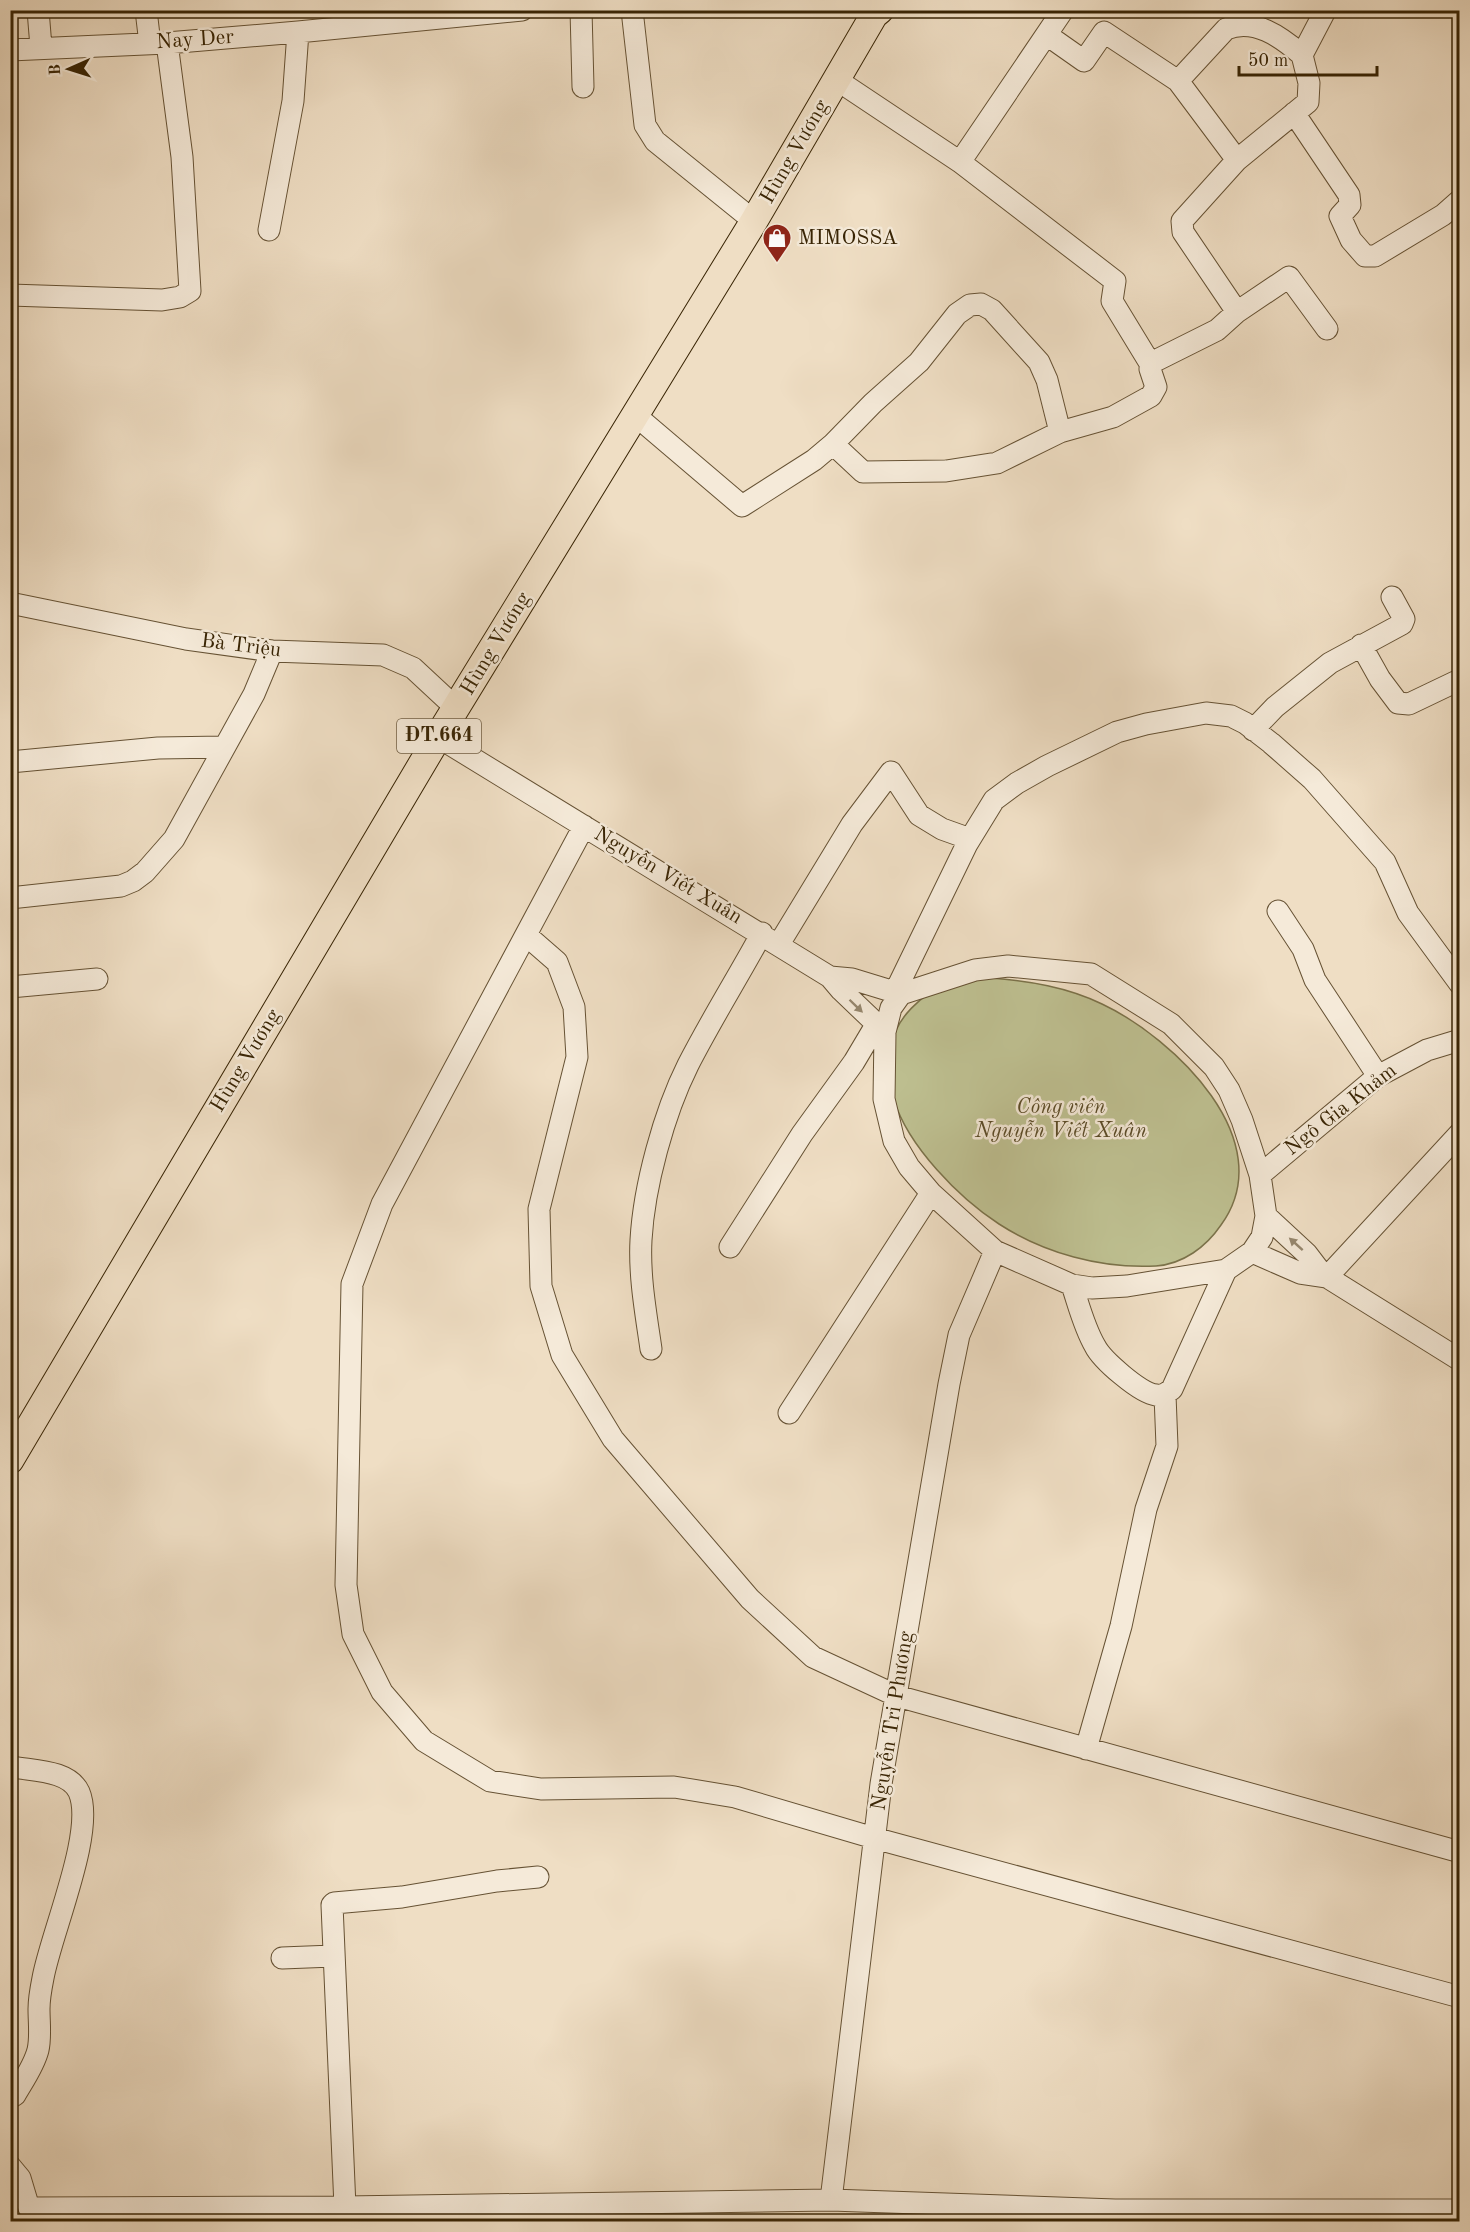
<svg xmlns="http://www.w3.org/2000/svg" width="1470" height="2232" font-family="'Old Standard TT',serif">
  <rect width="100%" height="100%" fill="#efdec4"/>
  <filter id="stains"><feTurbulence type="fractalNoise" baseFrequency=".00333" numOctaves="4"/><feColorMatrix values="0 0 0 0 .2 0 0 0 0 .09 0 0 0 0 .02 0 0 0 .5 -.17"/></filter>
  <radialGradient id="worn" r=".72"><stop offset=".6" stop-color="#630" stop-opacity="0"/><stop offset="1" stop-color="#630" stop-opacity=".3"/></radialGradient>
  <path fill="#bec091" stroke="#7b724a" stroke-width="1.5" d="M991 978C1029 981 1067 987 1102 1004 1174 1038 1282 1141 1221 1225 1206 1247 1183 1264 1156 1266 1101 1269 1044 1253 999 1224 959 1198 908 1146 894 1100 891 1090 893 1076 893 1065 892 1059 891 1051 892 1045 895 1018 923 994 946 984 959 979 977 979 991 978Z"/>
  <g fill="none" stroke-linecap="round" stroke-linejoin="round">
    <g stroke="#665234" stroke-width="23">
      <path id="minor" d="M38 10 41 47
        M146 10 150 44
        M581 10 583 87
        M632 10 645 125 655 141 754 221
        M1047 35 1084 61 1104 32 1178 81 1237 160
        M10 50 167 43 298 32 522 10
        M837 80 960 162 1115 281 1112 301 1151 365
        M1178 81 1226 29C1254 17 1281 37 1302 55
        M1294 113 1349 195 1350 205 1340 216 1351 240 1365 256H1375L1443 215 1460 200
        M960 162 1063 10
        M269 230 293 101 298 32
        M10 295 162 300 180 297 190 291 182 157 167 43
        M1237 312 1183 232 1182 221 1237 160 1308 102 1309 83 1302 55 1324 13
        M635 415 742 506 814 460 833 444 873 403 919 362 957 314 970 305 981 304 992 310 1039 362 1047 380 1060 432
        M833 444 863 472 946 471 997 463 1060 432 1113 417 1151 396 1156 387 1150 369 1153 362 1217 330 1237 312 1289 277 1327 329
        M10 603 186 639 272 651 383 655 413 668 456 708
        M1361 645 1380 679 1398 703 1409 704 1455 682
        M1253 730 1275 707 1330 663 1402 624 1404 619 1392 597
        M438 737 830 977 841 990 885 1032
        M10 762 158 748 224 747
        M584 826 382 1204 352 1284 346 1585 353 1634 382 1692 424 1741 490 1781 541 1789 674 1787 735 1797 874 1838 1460 1997
        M10 898 121 886 133 881 145 872 174 839 254 694 272 651
        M1278 911 1303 949 1315 980 1378 1076
        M526 935 557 962 574 1007 577 1057 539 1209 541 1286 562 1355 613 1439 750 1599 813 1657 897 1696 1460 1852
        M779 944 852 824 891 772 919 815 942 829 970 839
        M1008 966 1091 974 1171 1024 1214 1067 1229 1090 1242 1120 1260 1175 1266 1216 1262 1237 1252 1252 1226 1270 1127 1286 1092 1288 1072 1285 995 1251 931 1193 909 1167 894 1141 884 1099 885 1032 891 1008 901 994 975 970Z
        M830 977 852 979 901 994
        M10 987 97 979
        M895 992 967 844 994 800 1017 783 1047 766 1117 732 1146 724 1206 713 1231 716 1245 723 1271 743 1312 779 1385 862 1408 913 1460 984
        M1260 1175 1378 1076 1427 1050 1460 1040
        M1266 1216 1307 1254 1323 1275
        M730 1247 802 1134 854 1062 876 1025
        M1252 1252 1300 1273 1327 1277 1460 1360
        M1327 1277 1460 1133
        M1072 1285C1079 1306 1084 1327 1095 1346 1102 1360 1140 1393 1156 1395 1163 1396 1167 1393 1172 1389L1226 1270
        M651 1349C646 1314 639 1276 641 1240 644 1186 664 1113 688 1065 711 1020 738 977 762 933
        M789 1413 931 1193
        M1086 1749 1121 1626 1146 1509 1167 1446 1165 1395
        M282 1958 333 1956
        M10 2098 15 2095C23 2081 34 2066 38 2050 41 2037 39 2023 39 2009 39 1999 41 1988 43 1978 51 1933 96 1831 79 1792 69 1770 33 1771 13 1767
        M10 2166 20 2178 29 2208
        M831 2200 881 1784 949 1384 959 1335 995 1251
        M345 2207 332 1905 334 1903 402 1897 497 1881 538 1877
        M29 2208 345 2207 831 2200 1115 2210H1460"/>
    </g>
    <g stroke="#382404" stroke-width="29">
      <path id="major" d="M10 1460 438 737 754 221 874 15 880 10"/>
    </g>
    <use href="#minor" stroke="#f5ead9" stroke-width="21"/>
    <use href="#major" stroke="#efdec4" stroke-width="27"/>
  </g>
  <defs><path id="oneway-solid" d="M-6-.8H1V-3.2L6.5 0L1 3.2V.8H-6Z" transform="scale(1.5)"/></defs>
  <g fill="#96876e">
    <use href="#oneway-solid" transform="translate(856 1006) rotate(44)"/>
    <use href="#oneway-solid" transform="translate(1296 1244) rotate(-138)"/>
  </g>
  <defs>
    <g id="shop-pin" transform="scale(1.5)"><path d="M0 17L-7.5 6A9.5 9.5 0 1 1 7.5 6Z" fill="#8f2418" stroke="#f5ead9"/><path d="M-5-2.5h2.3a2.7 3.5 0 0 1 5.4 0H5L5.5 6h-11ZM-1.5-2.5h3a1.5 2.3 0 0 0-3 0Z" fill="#fff"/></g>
  </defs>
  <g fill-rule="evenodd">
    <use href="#shop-pin" x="777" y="238"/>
  </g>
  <g text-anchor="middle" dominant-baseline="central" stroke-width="5" stroke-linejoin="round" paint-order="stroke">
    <rect fill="#f5ead9" stroke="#715f44" stroke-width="1.5" x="397" y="719" width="84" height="34" rx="4.5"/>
    <g font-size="20" font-weight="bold" fill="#382404">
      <text x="439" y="736">ĐT.664</text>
    </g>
    <g font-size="21" fill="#382404" stroke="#f5ead9">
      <text transform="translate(195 40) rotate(-4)">Nay Der</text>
      <text transform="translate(795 152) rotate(-60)">Hùng Vương</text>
      <text transform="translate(496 644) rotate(-59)">Hùng Vương</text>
      <text transform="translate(241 646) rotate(7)">Bà Triệu</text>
      <text transform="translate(668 876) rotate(31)">Nguyễn Viết Xuân</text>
      <text transform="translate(246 1061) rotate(-59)">Hùng Vương</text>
      <text transform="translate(1341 1110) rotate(-38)">Ngô Gia Khảm</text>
      <text transform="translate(893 1721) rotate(-81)">Nguyễn Tri Phương</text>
    </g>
    <g font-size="21" fill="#382404" stroke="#f5ead9" text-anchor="start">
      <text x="798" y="238">MIMOSSA</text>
    </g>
    <g font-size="21" font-style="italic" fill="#5a4b27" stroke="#f5ead9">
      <text x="1061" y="1107">Công viên<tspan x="1061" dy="24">Nguyễn Viết Xuân</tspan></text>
    </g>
  </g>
  <rect width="1470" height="2232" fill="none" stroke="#efdec4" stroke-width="36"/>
  <rect x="12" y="12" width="1446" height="2208" fill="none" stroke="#382404" stroke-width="3"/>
  <rect x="18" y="18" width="1434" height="2196" fill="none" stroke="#382404" stroke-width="1.5"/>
  <g transform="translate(69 69) rotate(267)" stroke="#f5ead9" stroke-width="4.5" paint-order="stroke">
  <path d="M0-4.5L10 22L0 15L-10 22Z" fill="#382404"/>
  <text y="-9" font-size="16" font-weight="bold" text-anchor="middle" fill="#382404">B</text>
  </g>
  <path d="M1239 66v9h138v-9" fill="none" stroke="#382404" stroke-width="3"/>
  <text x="1248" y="66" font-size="18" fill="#382404" stroke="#f5ead9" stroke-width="4.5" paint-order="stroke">50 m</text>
  <rect width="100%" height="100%" filter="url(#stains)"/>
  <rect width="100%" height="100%" fill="url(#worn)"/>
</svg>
